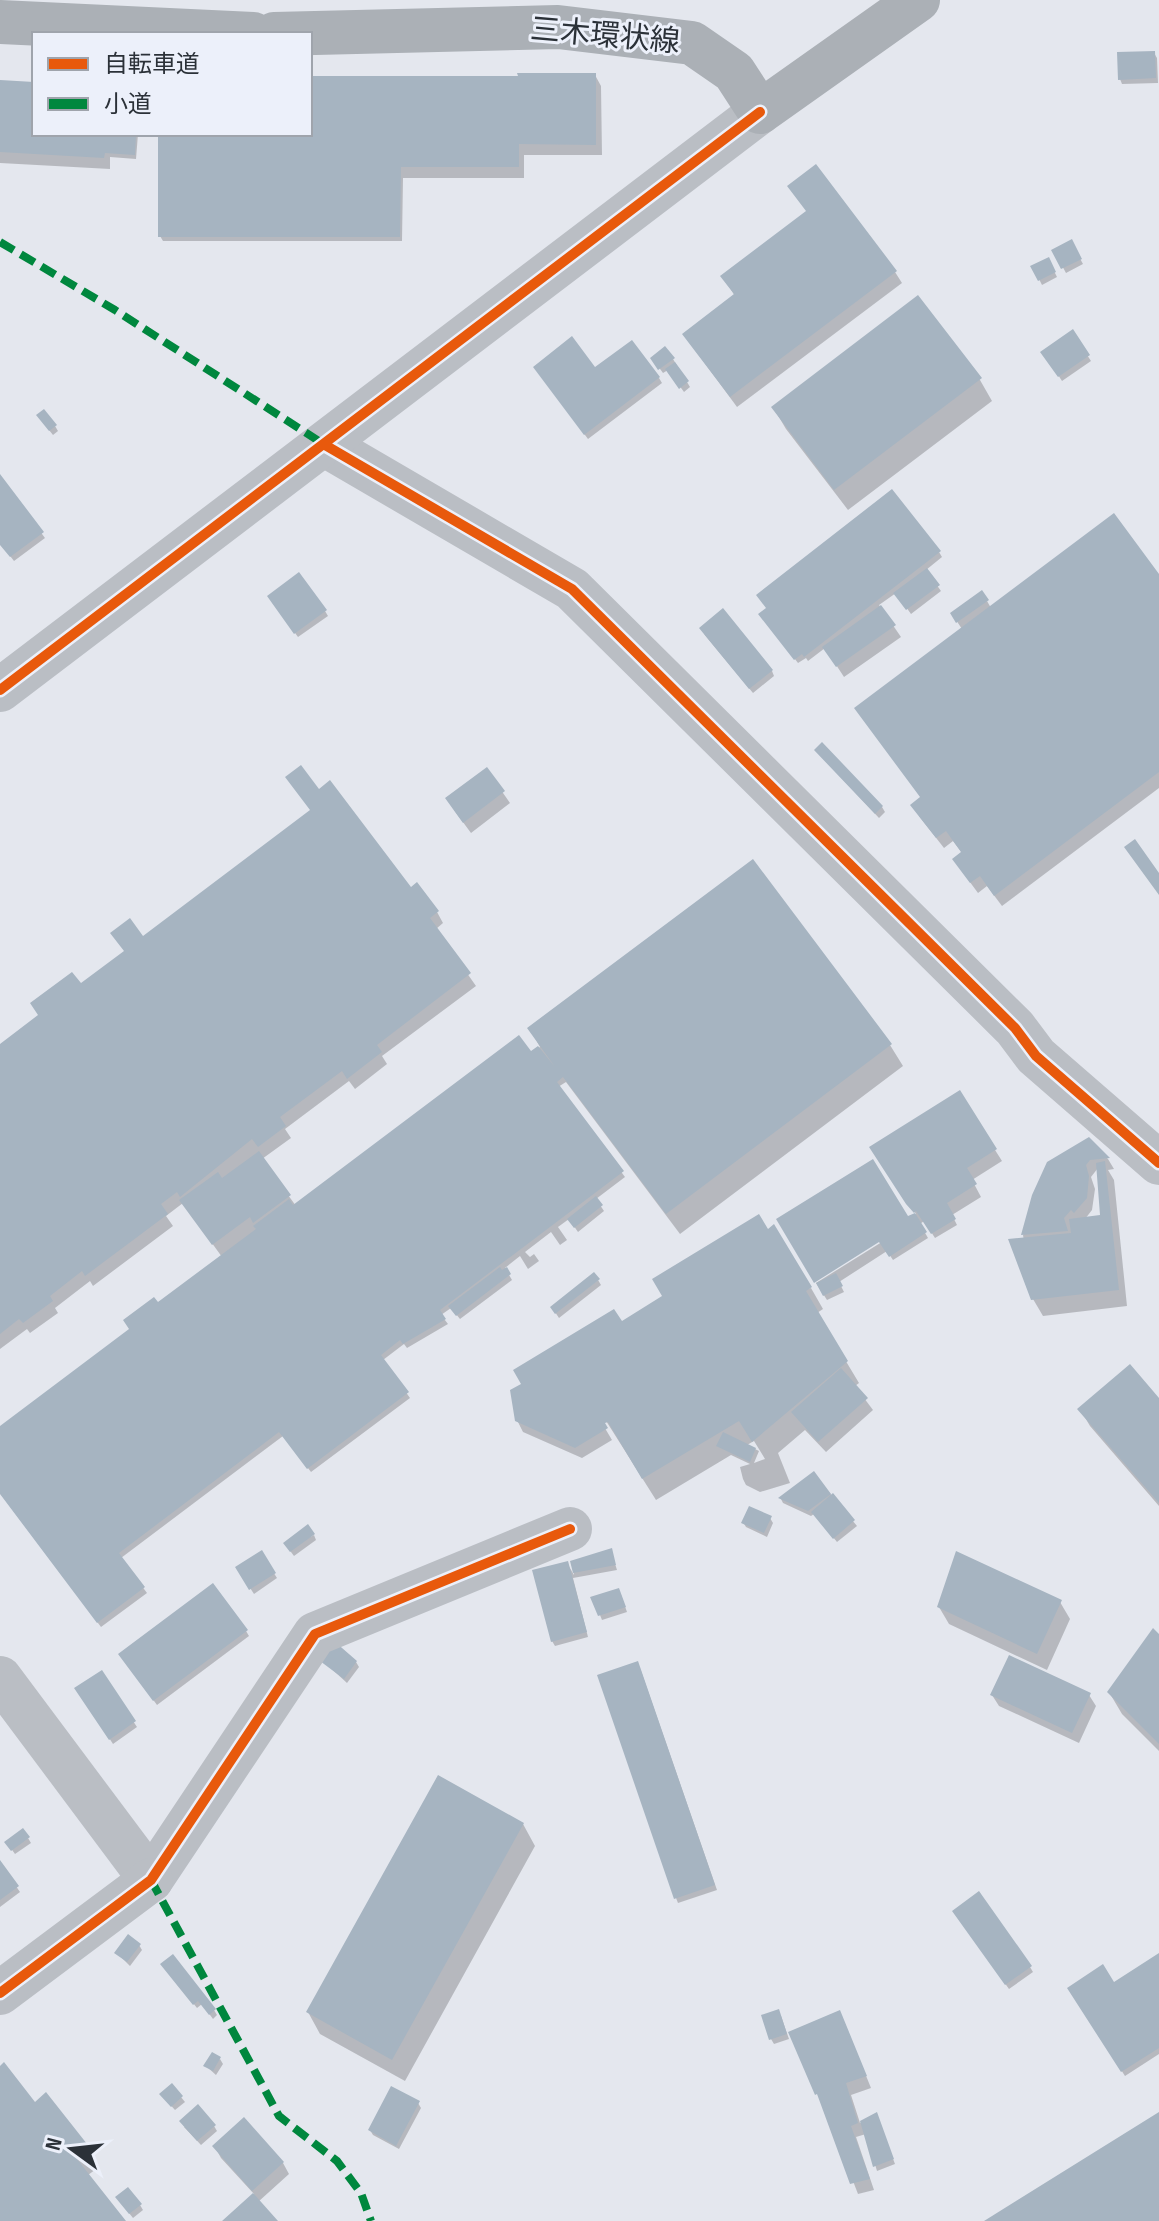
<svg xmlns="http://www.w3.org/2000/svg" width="1159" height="2221" font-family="'Sofia Sans Condensed','Noto Sans JP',sans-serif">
  <rect width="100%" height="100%" fill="#e4e7ee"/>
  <path fill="#0003" fill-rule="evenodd" d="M1154 53 1157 58 1158 83 1122 84 1120 79Z
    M595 75 601 86 602 155H524V178H403L402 241H163L160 236V134H310V78H520Z
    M0 82 34 84V134H138L136 159 110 157V169L0 163Z
    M1071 242 1083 264 1066 273 1054 251Z
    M1048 259 1057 277 1042 285 1033 267Z
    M895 272 902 283 737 407 684 335 735 296 723 277Z
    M918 298 980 380 992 401 848 510 786 429 773 407Z
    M1072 332 1091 361 1062 381 1043 352Z
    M652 358 673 359 690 387 684 392 668 370 663 373Z
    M538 372 659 378 662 383 588 439Z
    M41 420 55 426 58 431 53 435Z
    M0 477 45 538 14 561 0 543Z
    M939 552 942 557 926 570 941 591 911 614 896 593 879 605 901 637 844 677 825 648 808 661 806 658 798 663 764 619Z
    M1159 577V788L1002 906 987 886 978 893 961 870 963 854 953 841 944 848 919 816 962 629 952 614 987 601 991 608Z
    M272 602 325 611 328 616 298 637Z
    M704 634 772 671 774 676 753 693Z
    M816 751 882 807 885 812 879 818Z
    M487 770 510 803 471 833 454 810Z
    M319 791 410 889 437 912 443 923 436 929 476 986 382 1056 387 1064 355 1089 349 1081 285 1129 291 1138 262 1159 296 1206 540 1047 530 1029 890 1045 903 1066 680 1234 566 1082 558 1087 625 1177 596 1199 604 1211 578 1232 569 1219 558 1227 567 1240 560 1245 551 1232 525 1252 530 1257 534 1254 539 1261 528 1269 520 1256 505 1268 512 1280 460 1319 451 1308 441 1315 448 1324 407 1348 404 1344 383 1360 410 1398 311 1472 283 1436 121 1558 147 1593 101 1627 0 1493V1428L131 1330 157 1305 222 1257 183 1203 166 1216 173 1226 93 1286 90 1281 55 1308 58 1313 30 1333 27 1329 0 1349V1047L311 812Z
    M959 1093 1002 1161 972 1180 981 1197 952 1215 957 1225 935 1238 924 1221 920 1224 928 1238 893 1260 887 1251 839 1282 844 1292 827 1300 816 1283 914 1222 907 1219 916 1214 879 1158Z
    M1089 1140 1108 1159 1114 1169 1108 1170 1114 1180 1127 1306 1043 1316 1033 1299 1023 1235ZM1098 1168 1103 1217 1085 1219 1092 1210 1095 1189 1091 1177Z
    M598 1280 601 1285 559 1318 555 1312Z
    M811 1288 823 1309 817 1313 859 1383 855 1386 873 1410 826 1452 805 1430 778 1453 790 1483 760 1492 746 1485 743 1479 740 1467 750 1464 731 1455 656 1500 584 1386 581 1388 612 1440 582 1458 523 1432 517 1420 621 1324ZM754 1441 765 1459 754 1463 759 1451 747 1445Z
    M1159 1401V1506L1090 1426 1080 1409Z
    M814 1474 857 1526 837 1542 814 1514 811 1516 783 1503 781 1499Z
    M770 1518 773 1523 767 1537 746 1527 743 1522Z
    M314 1535 316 1540 294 1556 288 1548Z
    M611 1551 617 1570 573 1578 588 1637 555 1646 552 1641 567 1563 574 1575 573 1563Z
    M261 1553 277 1578 254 1594 237 1568Z
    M621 1595 627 1612 602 1620 600 1615Z
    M1060 1602 1070 1619 1047 1670 949 1624 939 1607Z
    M246 1631 249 1636 157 1705 124 1660Z
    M1159 1637V1751L1122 1714 1109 1692Z
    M323 1661 356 1662 359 1667 347 1683Z
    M640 1668 717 1890 678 1903 676 1898Z
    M101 1673 137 1727 113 1744 77 1689Z
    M992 1695H1089L1096 1706 1079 1743 999 1706Z
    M523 1824 535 1846 405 2081 320 2034 308 2012Z
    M28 1838 31 1843 15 1854 10 1847Z
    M0 1863 20 1892 0 1907Z
    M957 1916 1030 1967 1033 1972 1009 1989Z
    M139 1945 142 1950 130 1966 117 1953Z
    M1159 1955V2054L1125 2076 1069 1989 1113 1985Z
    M166 1969 214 2010 217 2015 213 2019 202 2004 197 2008Z
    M781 2016 789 2039 774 2044 771 2039Z
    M845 2024 871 2088 851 2095 860 2123 876 2114 895 2164 877 2171 866 2134 856 2137 874 2190 858 2194 824 2106 791 2033Z
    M220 2059 223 2064 216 2075 206 2066Z
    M0 2068 35 2105 90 2150 99 2167 88 2175 124 2221H0Z
    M172 2086 185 2102 175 2110 165 2099Z
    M418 2103 421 2108 399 2149 373 2135 370 2130Z
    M214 2126 217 2131 201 2145 184 2127Z
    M215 2147 283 2163 289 2174 258 2202 275 2221H225L254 2194 221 2158Z
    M121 2203 140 2205 143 2210 133 2218Z"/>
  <path fill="#a6b4c1" d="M1155 51 1156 78 1118 80 1117 52Z
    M517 73H596V145L519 144V167H401L400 237H158V134H310V76H518Z
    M0 80 34 82V134H136L135 155 105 153 104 158 0 152Z
    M816 164 897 271 730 397 682 334 734 294 720 276 806 211 787 186Z
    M1072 239 1082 259 1061 269 1051 250Z
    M1049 257 1056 272 1038 281 1030 266Z
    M918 295 982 378 834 490 771 407Z
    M1073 329 1090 355 1058 377 1040 352Z
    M572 336 595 367 632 340 660 377 584 435 533 367Z
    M665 346 675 358 658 370 650 358Z
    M675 362 689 381 679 389 665 369Z
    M44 409 57 425 49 431 36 415Z
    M0 474 44 532 10 557 0 545Z
    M892 489 941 551 804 657 802 654 794 660 758 614 766 608 756 595Z
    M1114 513 1159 574V772L994 896 980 876 970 883 952 859 961 852 946 831 936 838 910 805 920 797 854 708Z
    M927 568 940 585 906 610 893 593Z
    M299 572 327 610 294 634 267 596Z
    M982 590 989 600 956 623 950 613Z
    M881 605 896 625 836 667 822 647Z
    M723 608 773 670 749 689 699 628Z
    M822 742 883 806 875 814 814 750Z
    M301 765 319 789 330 780 411 887 417 882 439 911 430 918 471 973 377 1045 382 1052 347 1079 342 1071 280 1117 286 1126 258 1147 252 1139 180 1197 177 1192 161 1204 168 1214 85 1276 82 1271 50 1296 53 1301 23 1323 19 1319 0 1334V1044L38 1015 30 1003 72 972 81 983 124 951 110 933 130 918 143 936 310 810 285 777Z
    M487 767 505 791 463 823 445 798Z
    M1135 839 1159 873V895L1124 847Z
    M753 859 892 1044 666 1214 563 1077 557 1082 624 1171 440 1310 446 1319 403 1344 400 1340 381 1355 409 1392 307 1469 279 1432 119 1553 145 1587 97 1623 0 1494V1426L129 1329 123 1320 154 1297 158 1302 256 1229 253 1226 289 1199 293 1205 519 1035 531 1051 538 1046 555 1067 527 1028Z
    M960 1090 997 1149 967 1168 977 1184 947 1203 956 1219 931 1234 916 1211 914 1213 906 1204 869 1147Z
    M1089 1137 1110 1158 1090 1160 1086 1165 1089 1176 1087 1198 1074 1213 1071 1210 1064 1218 1068 1231 1021 1235 1032 1195 1047 1162Z
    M259 1151 291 1195 253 1223 250 1217 212 1245 179 1200 218 1172 222 1178Z
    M873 1159 908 1216 915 1213 927 1232 889 1257 879 1242 814 1283 776 1219Z
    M1105 1161 1119 1290 1031 1300 1008 1239 1071 1233 1069 1219 1100 1215 1096 1163Z
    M596 1196 603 1205 574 1228 567 1219Z
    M759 1214 768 1229 774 1224 812 1287 806 1291 848 1361 752 1442 739 1421 642 1479 608 1422 605 1423 608 1428 575 1448 515 1421 510 1390 521 1384 513 1370 614 1309 622 1321 662 1296 652 1279Z
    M500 1267 502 1270 507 1267 511 1274 456 1316 448 1306Z
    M594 1272 600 1279 555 1314 550 1307Z
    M836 1273 843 1286 823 1296 816 1283Z
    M1130 1364 1159 1398V1503L1077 1409Z
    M841 1368 868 1398 818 1442 791 1412Z
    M723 1432 756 1448 750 1462 716 1446Z
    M814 1471 831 1494 808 1511 778 1498Z
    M833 1493 855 1520 833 1539 811 1512Z
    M749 1506 772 1516 764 1533 741 1523Z
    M308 1524 315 1534 290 1552 283 1543Z
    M612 1548 616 1565 573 1573 570 1561Z
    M262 1550 276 1573 249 1590 235 1567Z
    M956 1551 1062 1600 1037 1654 937 1607Z
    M568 1561 587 1632 551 1642 532 1570Z
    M213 1583 248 1630 153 1701 118 1654Z
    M619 1588 626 1607 598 1616 590 1597Z
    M1153 1628 1159 1634V1744L1107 1692Z
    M334 1641 357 1661 344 1679 320 1661Z
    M1009 1655 1091 1693 1072 1733 990 1695Z
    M638 1661 715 1885 674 1899 597 1675Z
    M102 1670 136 1721 109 1740 74 1688Z
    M438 1775 524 1823 392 2060 306 2012Z
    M23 1828 30 1837 11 1851 4 1842Z
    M0 1860 19 1886 0 1900Z
    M979 1891 1032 1966 1005 1985 952 1911Z
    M128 1934 141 1944 127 1962 114 1953Z
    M1159 1953V2048L1121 2072 1067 1988 1103 1964 1114 1982Z
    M173 1954 216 2009 209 2015 198 2001 193 2005 160 1964Z
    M779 2009 787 2034 769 2040 761 2015Z
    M840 2010 867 2076 846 2083 858 2123 851 2126 870 2179 850 2184 817 2094 815 2095 788 2032Z
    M212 2052 221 2057 213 2071 203 2066Z
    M4 2062 35 2102 46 2092 91 2149 77 2159 126 2221H0V2066Z
    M172 2083 183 2096 171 2107 159 2094Z
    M391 2086 420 2101 396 2146 368 2130Z
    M198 2104 216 2125 197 2141 179 2121Z
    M877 2112 894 2159 873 2167 860 2121Z
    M1159 2112V2221H984Z
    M244 2117 284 2162 252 2191 212 2146Z
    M128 2187 142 2204 129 2214 115 2197Z
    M253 2193 278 2221H222Z"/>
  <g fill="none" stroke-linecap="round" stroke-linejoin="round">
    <path stroke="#babec4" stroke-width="44" d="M325 445 572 589 1015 1028 1036 1056 1159 1163
      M0 1678 151 1880 315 1634 570 1529"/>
    <path stroke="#babec4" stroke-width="44" d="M0 690 760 112
      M0 1993 151 1880"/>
    <path stroke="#abb0b6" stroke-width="44" d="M0 22 253 34
      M274 34 558 27 692 43 734 72 760 112 918 0"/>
    <path stroke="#00873e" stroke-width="8" stroke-dasharray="16 8" stroke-linecap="butt" d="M0 242 115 310 325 445
      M151 1880 279 2116 337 2161 361 2193 371 2221"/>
    <g stroke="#ecf0fa" stroke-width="15">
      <path id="cycleway" d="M325 445 572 589 1015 1028 1036 1056 1159 1163
        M0 690 760 112
        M0 1993 151 1880 315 1634 570 1529"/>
    </g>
    <use href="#cycleway" stroke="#e8590c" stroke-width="10"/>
  </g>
  <g text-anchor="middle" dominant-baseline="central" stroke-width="6" stroke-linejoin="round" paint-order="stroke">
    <g font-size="30" fill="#2b3138" stroke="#ecf0fa">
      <text transform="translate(605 36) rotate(5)">三木環状線</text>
    </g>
  </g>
  <rect x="32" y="32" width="280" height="104" fill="#ecf0fa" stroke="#9fa4ac" stroke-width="2"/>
  <rect x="48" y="58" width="40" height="12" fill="#e8590c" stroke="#9fa4ac" stroke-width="2"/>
  <text x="104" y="72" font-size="24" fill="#2b3138">自転車道</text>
  <rect x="48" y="98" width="40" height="12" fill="#00873e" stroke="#9fa4ac" stroke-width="2"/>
  <text x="104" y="112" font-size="24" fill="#2b3138">小道</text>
  <g transform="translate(72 2149) rotate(285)" stroke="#ecf0fa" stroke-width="6" paint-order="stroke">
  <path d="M0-6L14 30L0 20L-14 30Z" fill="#2b3138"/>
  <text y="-12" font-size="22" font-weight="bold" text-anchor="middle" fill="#2b3138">N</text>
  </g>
</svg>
